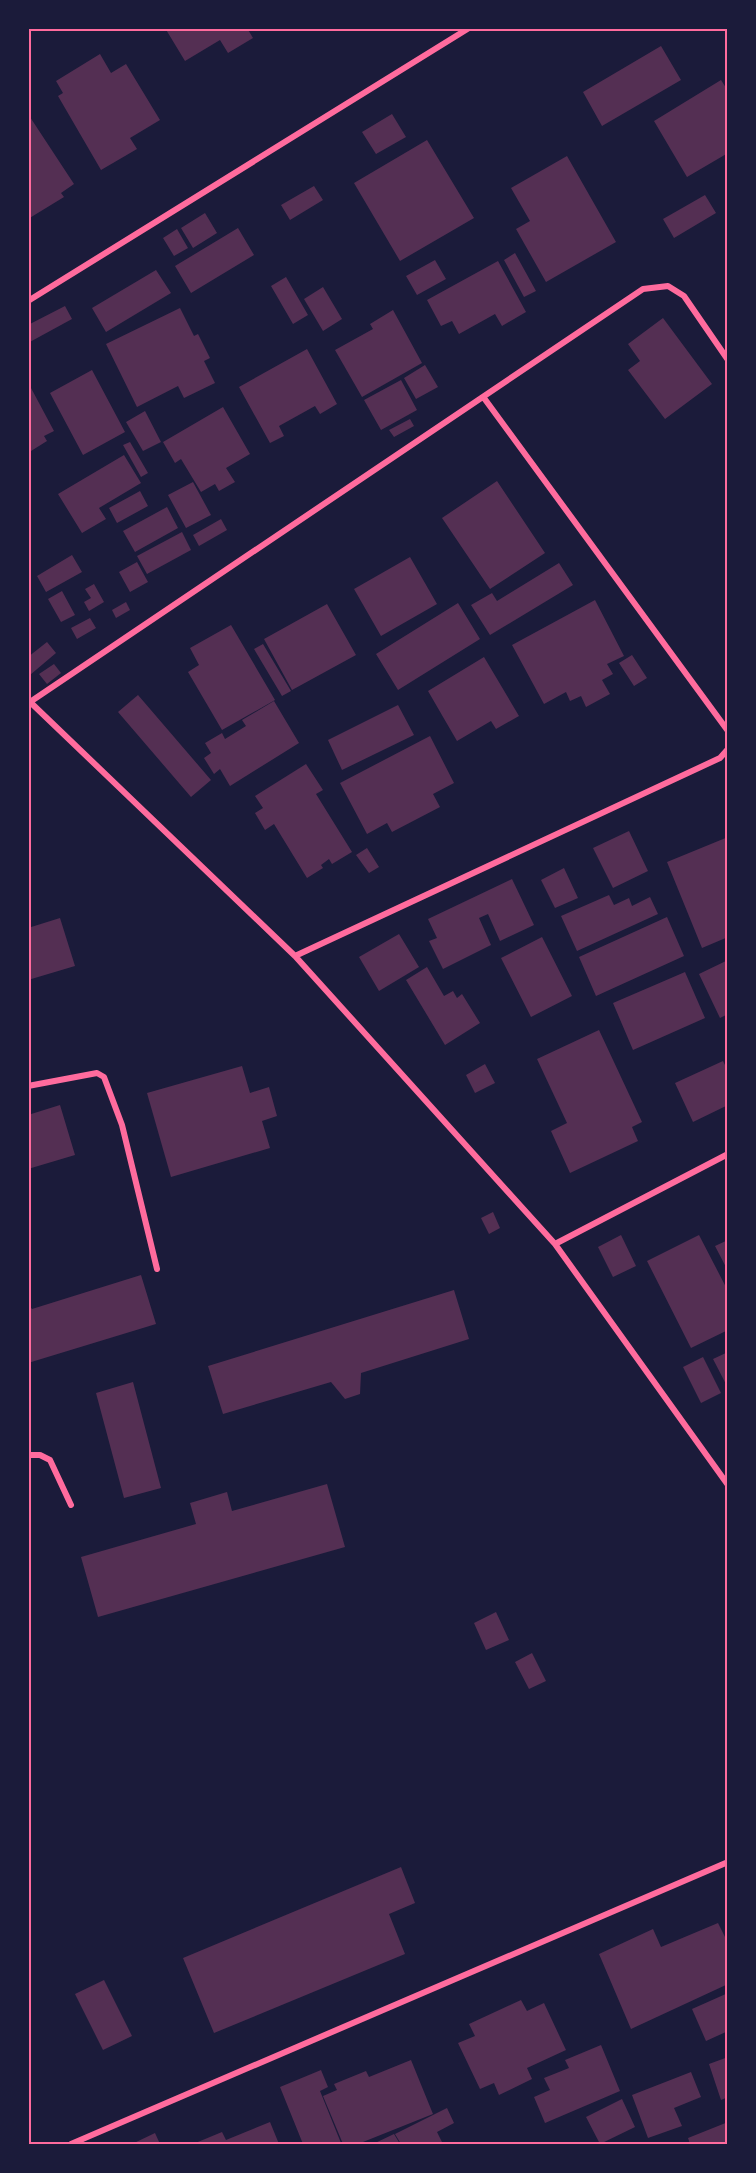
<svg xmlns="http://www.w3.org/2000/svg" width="756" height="2173" font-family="Ubuntu,sans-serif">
  <rect width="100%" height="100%" fill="#1b1b3a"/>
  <path fill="#542f53" d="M165 28H247L253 38 228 53 220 40 185 61Z
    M661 46 681 80 602 126 583 92Z
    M100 54 111 73 126 64 160 120 130 138 137 149 101 170 58 96 63 93 56 81Z
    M721 80 728 91V153L687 177 654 121Z
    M28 114 74 184 61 193 64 197 28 219Z
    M392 114 406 137 376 154 362 132Z
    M427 140 474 218 400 261 354 183Z
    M567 156 616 242 546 282 516 229 530 221 511 188Z
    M314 186 323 200 290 220 281 205Z
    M705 195 716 213 674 238 663 219Z
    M205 213 217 233 193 248 181 228Z
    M238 228 254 255 191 293 175 266Z
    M177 229 188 248 174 256 163 238Z
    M515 253 536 291 524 297 504 260Z
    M435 260 446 279 417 295 406 276Z
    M498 261 526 312 502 326 495 314 459 334 452 321 441 326 427 300Z
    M156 270 171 293 106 332 92 308Z
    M286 277 308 315 293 324 271 286Z
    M323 287 342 319 323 331 304 299Z
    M65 306 72 319 28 343V325Z
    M180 308 194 336 198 334 210 358 204 361 215 383 184 398 178 386 137 407 106 344Z
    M393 310 422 363 362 397 335 350 373 329 370 324Z
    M663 318 712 384 665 419 628 370 640 361 628 344Z
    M307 349 337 404 320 414 315 406 279 426 284 436 270 443 239 387Z
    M425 365 438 387 416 399 404 378Z
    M92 370 125 432 83 455 50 393Z
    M401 380 417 410 381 430 364 400Z
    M31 388 54 431 44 436 47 441 31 451 28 447V389Z
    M223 407 250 454 226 468 235 482 219 491 215 484 201 492 181 459 175 463 163 442Z
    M145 411 161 442 143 451 126 422Z
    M410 419 414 426 394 437 389 430Z
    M130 442 148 473 141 477 123 445Z
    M124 455 141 483 99 508 106 519 82 533 58 494Z
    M497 481 545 553 490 589 442 518Z
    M193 482 211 515 186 528 168 495Z
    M140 491 148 506 117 523 109 508Z
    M167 507 178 528 135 552 123 531Z
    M221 519 227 530 199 546 193 535Z
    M182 532 191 550 147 574 137 556Z
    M72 555 82 572 46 592 37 576Z
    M410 557 437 604 381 636 354 589Z
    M137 562 148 582 130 592 119 572Z
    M559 563 573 585 490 635 471 605 492 593 497 601Z
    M94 584 104 602 89 611 84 602 91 598 85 589Z
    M62 591 75 615 61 622 48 599Z
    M595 600 624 656 607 664 613 674 602 680 610 694 586 707 581 696 570 701 566 692 544 704 512 645Z
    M126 602 130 610 116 618 112 610Z
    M458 603 480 639 398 690 376 654Z
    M327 604 356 655 292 690 264 639Z
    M90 618 96 628 77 639 71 628Z
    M231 625 275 700 222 730 188 672 199 665 190 648Z
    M47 642 56 653 30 675 28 657Z
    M263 644 291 691 282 696 254 649Z
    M632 655 647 678 634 686 619 663Z
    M484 657 519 716 496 729 491 721 457 741 428 691Z
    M54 664 61 673 47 684 39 674Z
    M138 695 211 780 191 797 118 712Z
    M274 701 299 743 230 786 220 769 214 774 204 758 211 753 205 743 222 733 225 739 246 726 242 720Z
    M398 705 414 735 342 770 328 740Z
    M430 736 454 783 433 794 440 807 392 832 387 823 367 834 340 783Z
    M306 764 323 790 316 794 352 852 332 864 329 859 321 865 323 868 307 878 274 824 265 830 255 813 263 808 255 796Z
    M629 831 648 871 613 888 593 848Z
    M728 837V937L702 948 667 862Z
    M367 848 379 867 369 873 356 855Z
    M564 868 578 898 555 908 541 880Z
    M512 879 534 925 500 941 488 914 479 918 491 945 443 969 429 941 437 938 428 919Z
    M609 895 614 905 629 898 632 906 650 897 658 914 577 951 561 916Z
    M667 917 684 956 596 996 579 957Z
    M60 918 75 966 28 980V928Z
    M399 934 419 967 379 991 359 957Z
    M542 937 572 996 531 1017 501 958Z
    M728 960V1014L720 1018 699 974Z
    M427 967 444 996 453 991 457 998 462 994 480 1023 445 1045 406 980Z
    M685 972 705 1018 633 1050 613 1003Z
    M599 1030 642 1122 632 1127 638 1141 570 1173 551 1131 567 1123 537 1059Z
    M723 1061 728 1071V1105L693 1122 675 1083Z
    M485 1064 495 1083 475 1093 466 1075Z
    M242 1066 250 1093 269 1087 277 1116 262 1121 270 1148 171 1177 147 1093Z
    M60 1105 75 1155 28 1169V1115Z
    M493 1212 500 1228 489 1234 481 1218Z
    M621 1235 636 1266 613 1277 598 1247Z
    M699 1235 728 1291V1330L691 1348 647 1261Z
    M728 1240V1271L715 1246Z
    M141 1275 156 1324 28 1363V1304L32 1309Z
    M454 1290 469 1339 361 1373 360 1394 345 1399 331 1382 223 1414 208 1366Z
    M728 1352V1388L713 1359Z
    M703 1357 721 1393 701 1403 683 1367Z
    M133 1382 161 1488 124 1498 96 1393Z
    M327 1484 345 1547 98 1617 81 1557 196 1524 190 1503 227 1492 232 1511Z
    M496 1612 509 1640 486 1650 474 1623Z
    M532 1653 546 1681 529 1689 515 1662Z
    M401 1867 415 1903 389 1914 405 1954 214 2033 183 1958Z
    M718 1923 728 1943V1984L631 2029 599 1954 653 1929 661 1947Z
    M104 1980 132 2036 103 2050 75 1994Z
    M728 1993V2031L706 2041 692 2009Z
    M521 2000 527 2011 544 2003 566 2050 527 2068 532 2079 499 2095 494 2083 480 2089 458 2043 475 2036 469 2024Z
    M601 2045 620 2091 545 2123 534 2097 550 2090 544 2078 569 2068 565 2060Z
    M728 2057V2097L721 2100 709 2064Z
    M411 2060 433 2114 358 2144H343L323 2096 337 2090 334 2084 366 2071 369 2077Z
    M321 2070 328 2087 320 2091 341 2143 303 2144 280 2087Z
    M691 2072 701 2097 674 2108 682 2126 648 2138 632 2095Z
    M622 2099 635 2127 600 2144 586 2117Z
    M447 2108 454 2123 437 2132 443 2144H401L395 2134Z
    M270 2122 279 2144H193L222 2132 226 2140Z
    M728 2122V2144H690L688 2138Z
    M155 2133 160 2144H132Z
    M394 2134 400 2144H373Z"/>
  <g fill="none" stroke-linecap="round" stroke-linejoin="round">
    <path stroke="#ff6b9d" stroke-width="6" d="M28 301 469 28
      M484 398 728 731
      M28 700 295 956 555 1244 728 1485
      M30 702 643 289 668 286 684 296 728 360
      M295 956 720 758 728 749
      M28 1086 97 1073 104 1077 122 1125 157 1269
      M555 1244 728 1154
      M28 1455H40L50 1460 71 1505
      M71 2144 728 1862"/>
  </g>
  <rect width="756" height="2173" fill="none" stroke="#1b1b3a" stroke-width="60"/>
  <rect x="30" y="30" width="696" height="2113" fill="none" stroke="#ff6b9d" stroke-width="2"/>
</svg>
